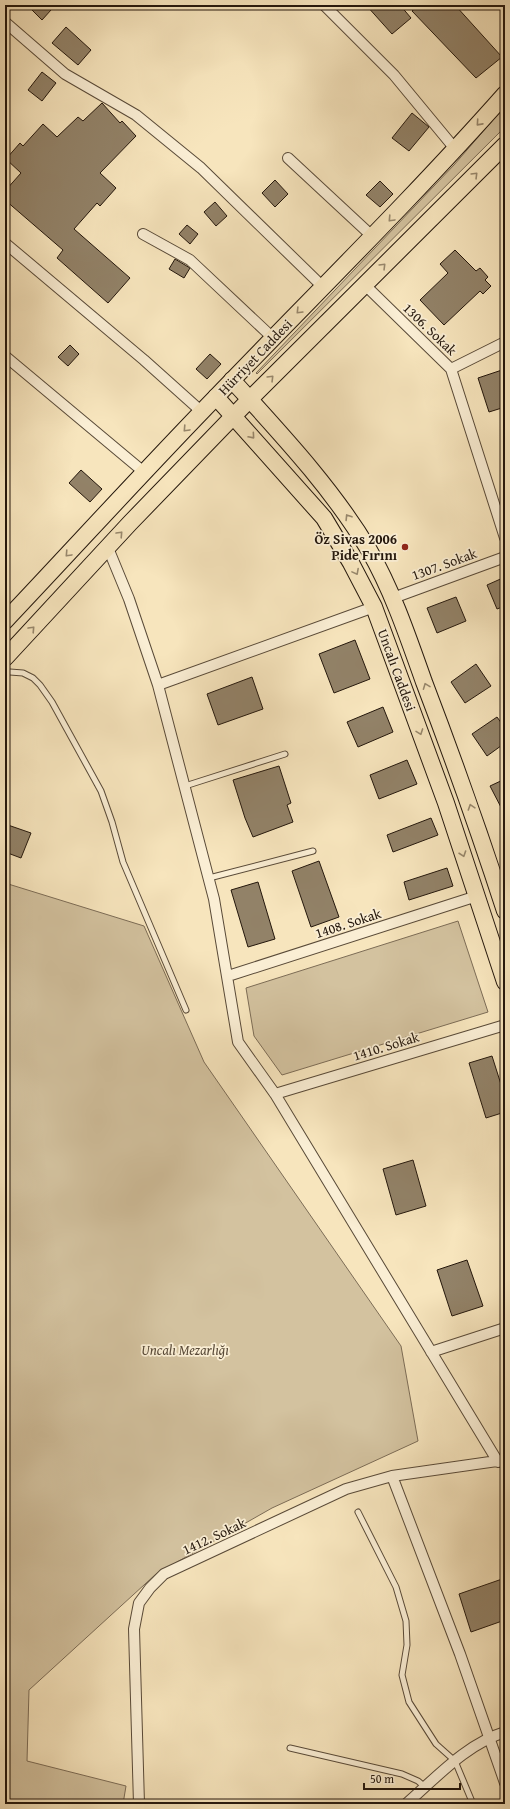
<svg xmlns="http://www.w3.org/2000/svg" width="510" height="1809" font-family="'Gentium Book Plus',serif">
  <rect width="100%" height="100%" fill="#f7e5bd"/>
  <filter id="stains"><feTurbulence type="fractalNoise" baseFrequency=".005" numOctaves="4"/><feColorMatrix values="0 0 0 0 .2 0 0 0 0 .09 0 0 0 0 .02 0 0 0 .5 -.17"/></filter>
  <radialGradient id="worn" r=".72"><stop offset=".6" stop-color="#630" stop-opacity="0"/><stop offset="1" stop-color="#630" stop-opacity=".3"/></radialGradient>
  <path fill="#d3c29f" stroke="#7c6c56" d="M505 106V127L257 374 256 373 454 165Z
    M5 883 144 926 204 1062 401 1346 418 1441 272 1508 156 1574 29 1690 27 1761 126 1786 123 1804H5Z
    M458 921 488 1012 282 1075 254 1036 246 988Z"/>
  <path fill="#928268" stroke="#24170c" d="M27 5H45L51 10 42 20Z
    M366 5H400L411 18 392 34Z
    M419 5H455L502 57 476 78 412 11Z
    M66 27 91 50 78 65 52 43Z
    M42 72 56 83 42 101 28 90Z
    M102 103 120 123 122 121 136 136 100 173 116 188 100 206 97 203 74 229 130 278 108 303 57 258 63 250 5 200V191L21 173 6 159 20 143 23 146 43 124 57 137 78 117 83 121Z
    M412 113 429 127 409 151 392 138Z
    M275 180 288 194 275 207 262 193Z
    M380 181 393 194 380 207 366 195Z
    M215 202 227 216 216 226 204 212Z
    M187 225 198 234 190 244 179 234Z
    M455 250 476 271 480 268 488 277 485 280 491 286 483 294 480 291 444 325 420 300 448 273 440 264Z
    M175 259 190 268 184 278 169 269Z
    M70 345 79 354 68 366 58 357Z
    M210 354 221 364 207 379 196 369Z
    M505 369V407L489 412 478 378Z
    M81 470 102 489 90 502 69 483Z
    M505 577V606L497 609 487 585Z
    M456 597 466 621 437 633 427 608Z
    M355 640 370 679 334 693 319 654Z
    M476 664 491 686 465 703 451 682Z
    M252 677 263 709 218 725 207 694Z
    M383 707 393 732 358 747 347 722Z
    M497 717 505 728V743L487 756 472 734Z
    M407 760 417 784 379 799 370 775Z
    M279 766 291 803 287 805 293 822 253 837 245 818 233 780Z
    M505 779V815L490 786Z
    M431 818 438 835 393 852 387 835Z
    M5 824 31 833 21 858 5 852Z
    M319 861 339 917 311 927 292 871Z
    M447 868 453 886 409 900 404 882Z
    M258 882 275 939 248 947 231 890Z
    M492 1056 505 1097V1112L486 1118 469 1063Z
    M413 1160 426 1206 396 1215 383 1169Z
    M467 1260 483 1306 452 1316 437 1270Z
    M505 1578V1620L471 1632 459 1594Z"/>
  <g fill="none" stroke-linecap="round" stroke-linejoin="round">
    <g stroke="#594a38" stroke-width="7">
      <path id="service" d="M10 672 23 673 33 678 40 685 52 702 101 791 112 822 123 862 186 1010
        M185 786 285 754
        M209 878 313 851
        M358 1512 396 1587 406 1621 407 1645 402 1675 409 1702 436 1744 455 1761 473 1804
        M290 1748 402 1774 418 1781 425 1787"/>
    </g>
    <g stroke="#594a38" stroke-width="12">
      <path id="minor" d="M324 5 394 75 456 150
        M5 22 65 74 136 115 201 168 323 287
        M288 158 373 237
        M143 234 190 260 273 338
        M5 243 144 360 202 412
        M365 285 451 369 505 538
        M5 356 145 473
        M451 369 505 342
        M108 548 129 599 158 685 214 899 238 1042 275 1094 498 1462
        M393 598 505 557
        M158 685 374 607
        M228 976 477 896
        M275 1094 505 1025
        M431 1352 505 1328
        M392 1476 460 1654 505 1783
        M139 1804 134 1629 139 1603 150 1588 164 1574 346 1489 392 1476 504 1460
        M406 1804C436 1778 466 1744 505 1732"/>
    </g>
    <g stroke="#24170c" stroke-width="18">
      <path id="primary" d="M232 380C281 434 332 488 369 550 393 592 408 637 424 682 453 758 480 834 505 911
        M216 397 324 518 351 563 374 607 446 803 505 982"/>
    </g>
    <g stroke="#24170c" stroke-width="18">
      <path id="trunk" d="M5 621C75 547 144 471 215 398 312 297 412 199 505 94
        M5 658 130 523 250 399 505 145"/>
    </g>
    <use href="#service" stroke="#faeed4" stroke-width="5"/>
    <use href="#minor" stroke="#faeed4" stroke-width="10"/>
    <use href="#primary" stroke="#f7e5bd" stroke-width="16"/>
    <use href="#trunk" stroke="#f7e5bd" stroke-width="16"/>
  </g>
  <defs><path id="oneway-chevron" d="M-2-3.5L2.5 0L-2 3.5" fill="none" stroke-width="1.6" stroke-linecap="round" stroke-linejoin="round"/></defs>
  <g stroke="#98886d">
    <use href="#oneway-chevron" transform="translate(479 123) rotate(132)"/>
    <use href="#oneway-chevron" transform="translate(475 175) rotate(-45)"/>
    <use href="#oneway-chevron" transform="translate(391 219) rotate(133)"/>
    <use href="#oneway-chevron" transform="translate(383 266) rotate(-45)"/>
    <use href="#oneway-chevron" transform="translate(299 311) rotate(134)"/>
    <use href="#oneway-chevron" transform="translate(271 378) rotate(-45)"/>
    <use href="#oneway-chevron" transform="translate(186 429) rotate(133)"/>
    <use href="#oneway-chevron" transform="translate(252 436) rotate(49)"/>
    <use href="#oneway-chevron" transform="translate(348 517) rotate(-122)"/>
    <use href="#oneway-chevron" transform="translate(120 534) rotate(-47)"/>
    <use href="#oneway-chevron" transform="translate(68 554) rotate(133)"/>
    <use href="#oneway-chevron" transform="translate(356 572) rotate(62)"/>
    <use href="#oneway-chevron" transform="translate(32 629) rotate(-47)"/>
    <use href="#oneway-chevron" transform="translate(426 686) rotate(-111)"/>
    <use href="#oneway-chevron" transform="translate(420 732) rotate(70)"/>
    <use href="#oneway-chevron" transform="translate(471 807) rotate(-108)"/>
    <use href="#oneway-chevron" transform="translate(463 854) rotate(71)"/>
  </g>
  <circle fill="#8f2418" stroke="#faeed4" stroke-width="1.5" cx="405" cy="547" r="4"/>
  <g text-anchor="middle" dominant-baseline="central" stroke-width="3.5" stroke-linejoin="round" paint-order="stroke">
    <g font-size="14" fill="#24170c" stroke="#faeed4">
      <text transform="translate(430 329) rotate(44)">1306. Sokak</text>
      <text transform="translate(255 357) rotate(-46)">Hürriyet Caddesi</text>
      <text transform="translate(444 564) rotate(-20)">1307. Sokak</text>
      <text transform="translate(397 670) rotate(70)">Uncalı Caddesi</text>
      <text transform="translate(348 923) rotate(-18)">1408. Sokak</text>
      <text transform="translate(386 1046) rotate(-17)">1410. Sokak</text>
      <text transform="translate(214 1536) rotate(-25)">1412. Sokak</text>
    </g>
    <g font-size="14" font-weight="bold" fill="#24170c" stroke="#faeed4" text-anchor="end">
      <text x="397" y="539">Öz Sivas 2006<tspan x="397" dy="16">Pide Fırını</tspan></text>
    </g>
    <g font-size="14" font-style="italic" fill="#594a38" stroke="#faeed4">
      <text x="185" y="1350">Uncalı Mezarlığı</text>
    </g>
  </g>
  <rect width="510" height="1809" fill="none" stroke="#f7e5bd" stroke-width="20"/>
  <rect x="6" y="6" width="498" height="1797" fill="none" stroke="#24170c" stroke-width="2"/>
  <rect x="10" y="10" width="490" height="1789" fill="none" stroke="#24170c"/>
  <path d="M364 1783v6h96v-6" fill="none" stroke="#24170c" stroke-width="2"/>
  <text x="370" y="1783" font-size="12" fill="#24170c" stroke="#faeed4" stroke-width="3" paint-order="stroke">50 m</text>
  <rect width="100%" height="100%" filter="url(#stains)"/>
  <rect width="100%" height="100%" fill="url(#worn)"/>
</svg>
